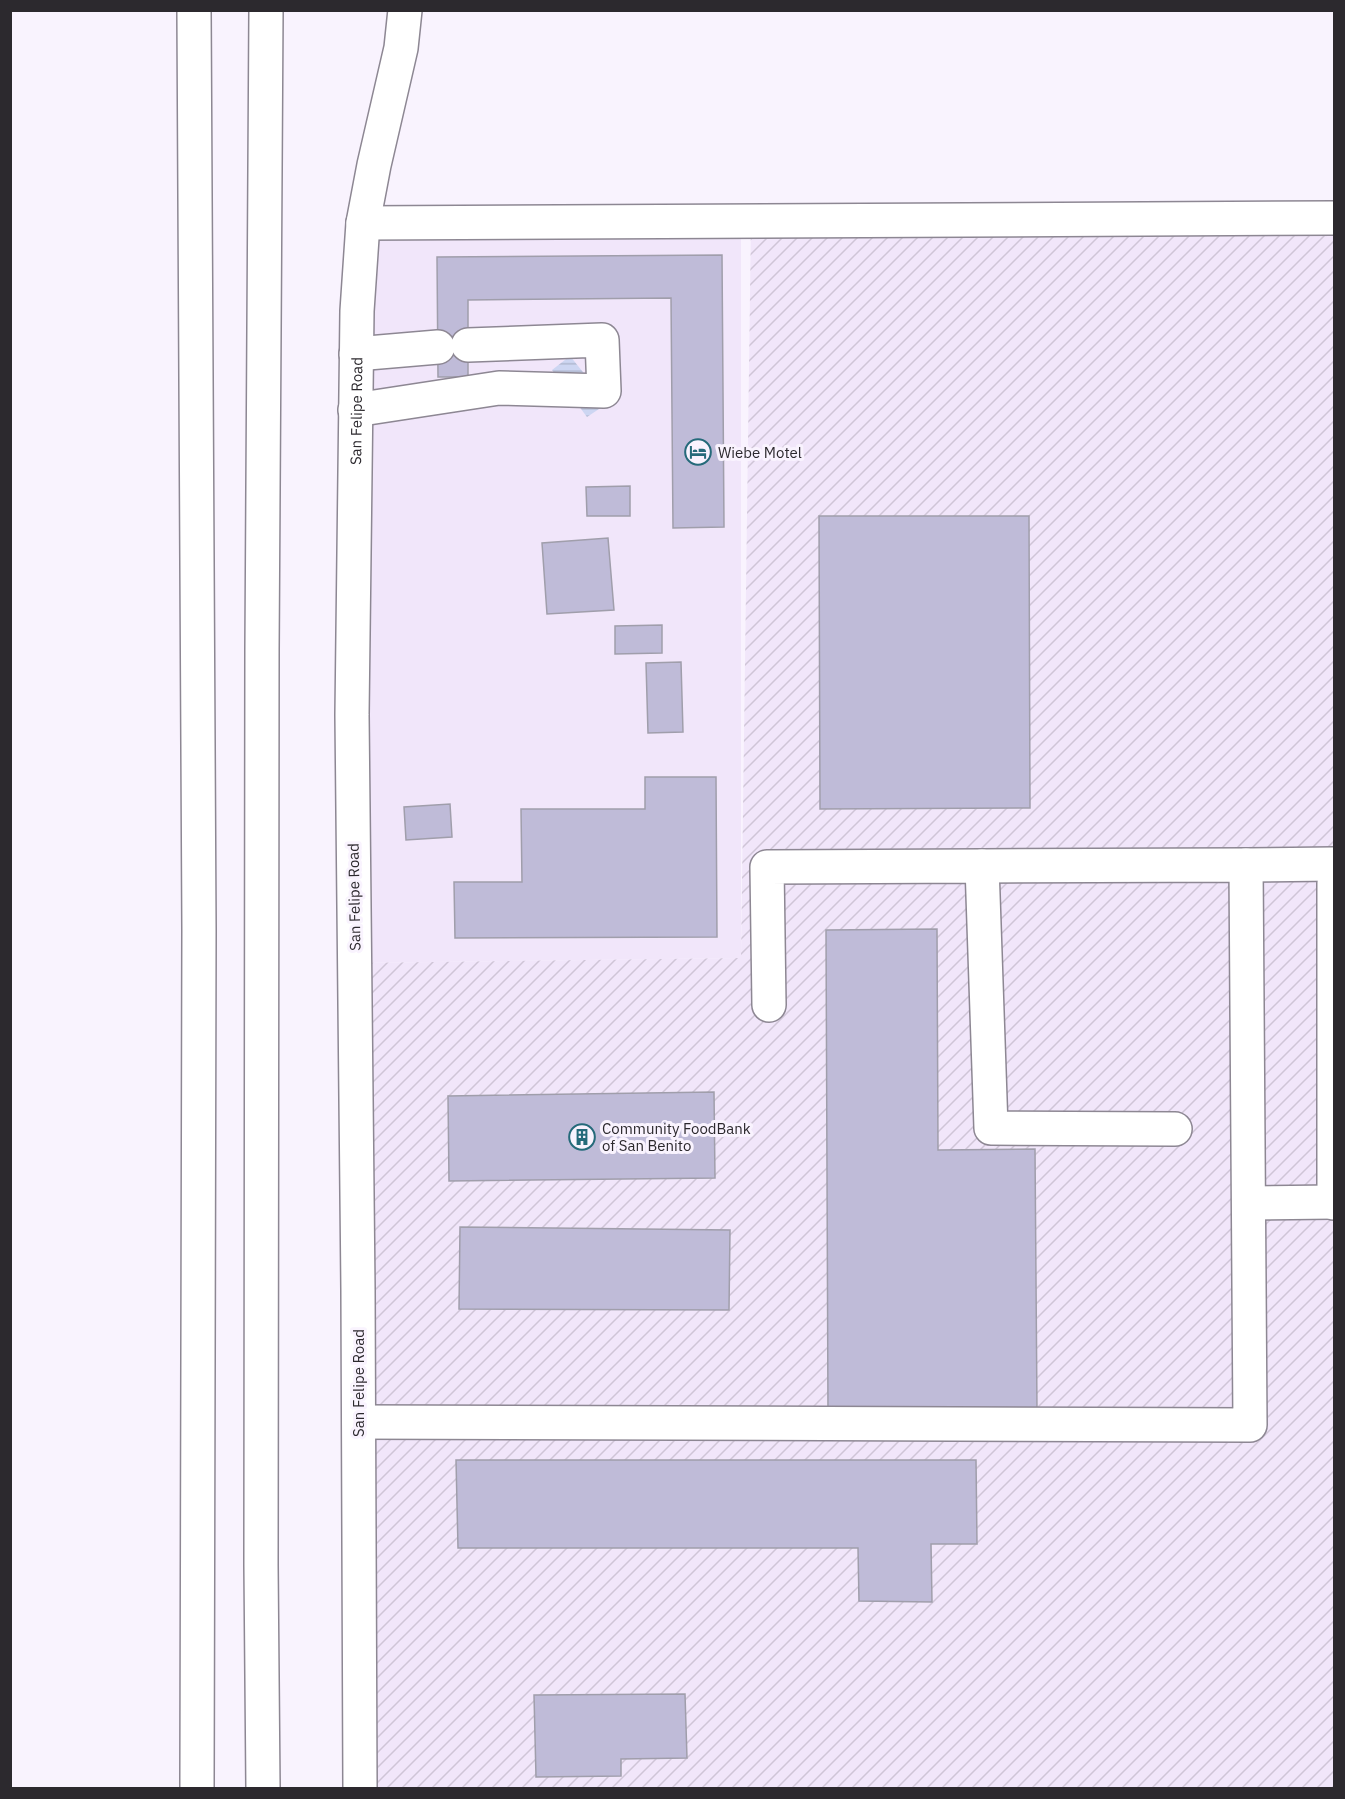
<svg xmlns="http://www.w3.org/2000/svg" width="1345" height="1799" font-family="'IBM Plex Sans',sans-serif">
  <defs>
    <pattern id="industrial-furrows" width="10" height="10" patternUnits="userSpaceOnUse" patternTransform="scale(1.5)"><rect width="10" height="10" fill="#f1e6fa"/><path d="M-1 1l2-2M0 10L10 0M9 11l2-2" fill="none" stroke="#cfc5d7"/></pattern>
    <pattern id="water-rules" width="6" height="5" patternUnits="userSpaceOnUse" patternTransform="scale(1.5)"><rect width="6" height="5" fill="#cdd6f2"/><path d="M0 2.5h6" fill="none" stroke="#b0b8d0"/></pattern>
  </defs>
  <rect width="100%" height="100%" fill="#f9f3fe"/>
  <path fill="#f1e6fa" d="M741 230V958L355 963 353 239Z"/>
  <path fill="url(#industrial-furrows)" d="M1334 218V1788H360L355 963 741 958 751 221Z"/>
  <path fill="url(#water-rules)" d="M570 356 608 403 587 417 552 370Z"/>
  <path fill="#bfbbd8" stroke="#a09eab" stroke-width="1.5" d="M722 255 724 527 673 528 671 298 468 300V377H438L437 257Z
    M630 486V516H587L586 487Z
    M819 516H1029L1030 808 820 809Z
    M608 538 614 610 547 614 542 543Z
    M662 625V653L615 654V626Z
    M681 662 683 732 648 733 646 663Z
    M645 777H716L717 937 455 938 454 882H522L521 809H645Z
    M450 804 452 837 406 840 404 807Z
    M937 929 938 1150 1035 1149 1037 1411 828 1412 826 930Z
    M714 1092 715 1178 449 1181 448 1096Z
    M460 1227 730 1230 729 1310 459 1309Z
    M456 1460H976L977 1544H931L932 1602 859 1601 858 1548H458Z
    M685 1694 687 1758 621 1759V1776L536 1777 534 1695Z"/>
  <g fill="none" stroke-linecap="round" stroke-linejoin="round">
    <g stroke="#8d8793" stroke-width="36">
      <g id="minor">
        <path d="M363 223 1334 218"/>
        <path d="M356 354 438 347"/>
        <path d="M355 410 499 388 604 391 602 340 468 345"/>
        <path d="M1246 865 1334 864"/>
        <path d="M1334 883V1203"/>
        <path d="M769 1005 767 867 982 866 991 1128 1175 1129"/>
        <path d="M1249 1203 1334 1202"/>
        <path d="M359 1422 1250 1425 1246 865 982 866"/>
        <path id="s1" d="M360 1788 358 1290 352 715 357 311 363 223 374 165 401 48 405 10"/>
      </g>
    </g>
    <g stroke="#8d8793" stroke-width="36">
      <path id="major" d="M194 10 199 930 197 1788
        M263 1788 261 1565 262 650 266 10"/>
    </g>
    <use href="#minor" stroke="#fff" stroke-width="33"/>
    <use href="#major" stroke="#fff" stroke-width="33"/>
  </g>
  <defs>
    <g id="hotel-ring" transform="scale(1.35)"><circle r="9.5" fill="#f9f3fe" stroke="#256a7a" stroke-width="1.5"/><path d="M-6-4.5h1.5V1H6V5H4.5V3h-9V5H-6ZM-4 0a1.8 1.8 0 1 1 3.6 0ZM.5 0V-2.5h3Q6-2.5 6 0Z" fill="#256a7a"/></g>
    <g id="building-ring" transform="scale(1.35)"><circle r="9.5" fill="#f9f3fe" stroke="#256a7a" stroke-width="1.5"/><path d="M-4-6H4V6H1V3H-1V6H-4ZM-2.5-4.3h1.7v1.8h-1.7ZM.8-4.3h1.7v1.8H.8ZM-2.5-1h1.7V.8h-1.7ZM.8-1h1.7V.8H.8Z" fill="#256a7a"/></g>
  </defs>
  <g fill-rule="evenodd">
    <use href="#hotel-ring" x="698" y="452"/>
    <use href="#building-ring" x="582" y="1137"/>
  </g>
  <g text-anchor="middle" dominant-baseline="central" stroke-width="6" stroke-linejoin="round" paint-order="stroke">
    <g font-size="15" fill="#2c292e" stroke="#f9f3fe">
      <text stroke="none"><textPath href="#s1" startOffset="1377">San Felipe Road</textPath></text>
      <text transform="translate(354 897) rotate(-91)">San Felipe Road</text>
      <text transform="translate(358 1383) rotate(-90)">San Felipe Road</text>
    </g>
    <g font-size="15" fill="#2c292e" stroke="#f9f3fe" text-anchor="start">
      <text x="718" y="452">Wiebe Motel</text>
      <text x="602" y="1128">Community FoodBank<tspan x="602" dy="17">of San Benito</tspan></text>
    </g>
  </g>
  <rect width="1345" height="1799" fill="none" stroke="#2c292e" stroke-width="24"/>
</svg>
